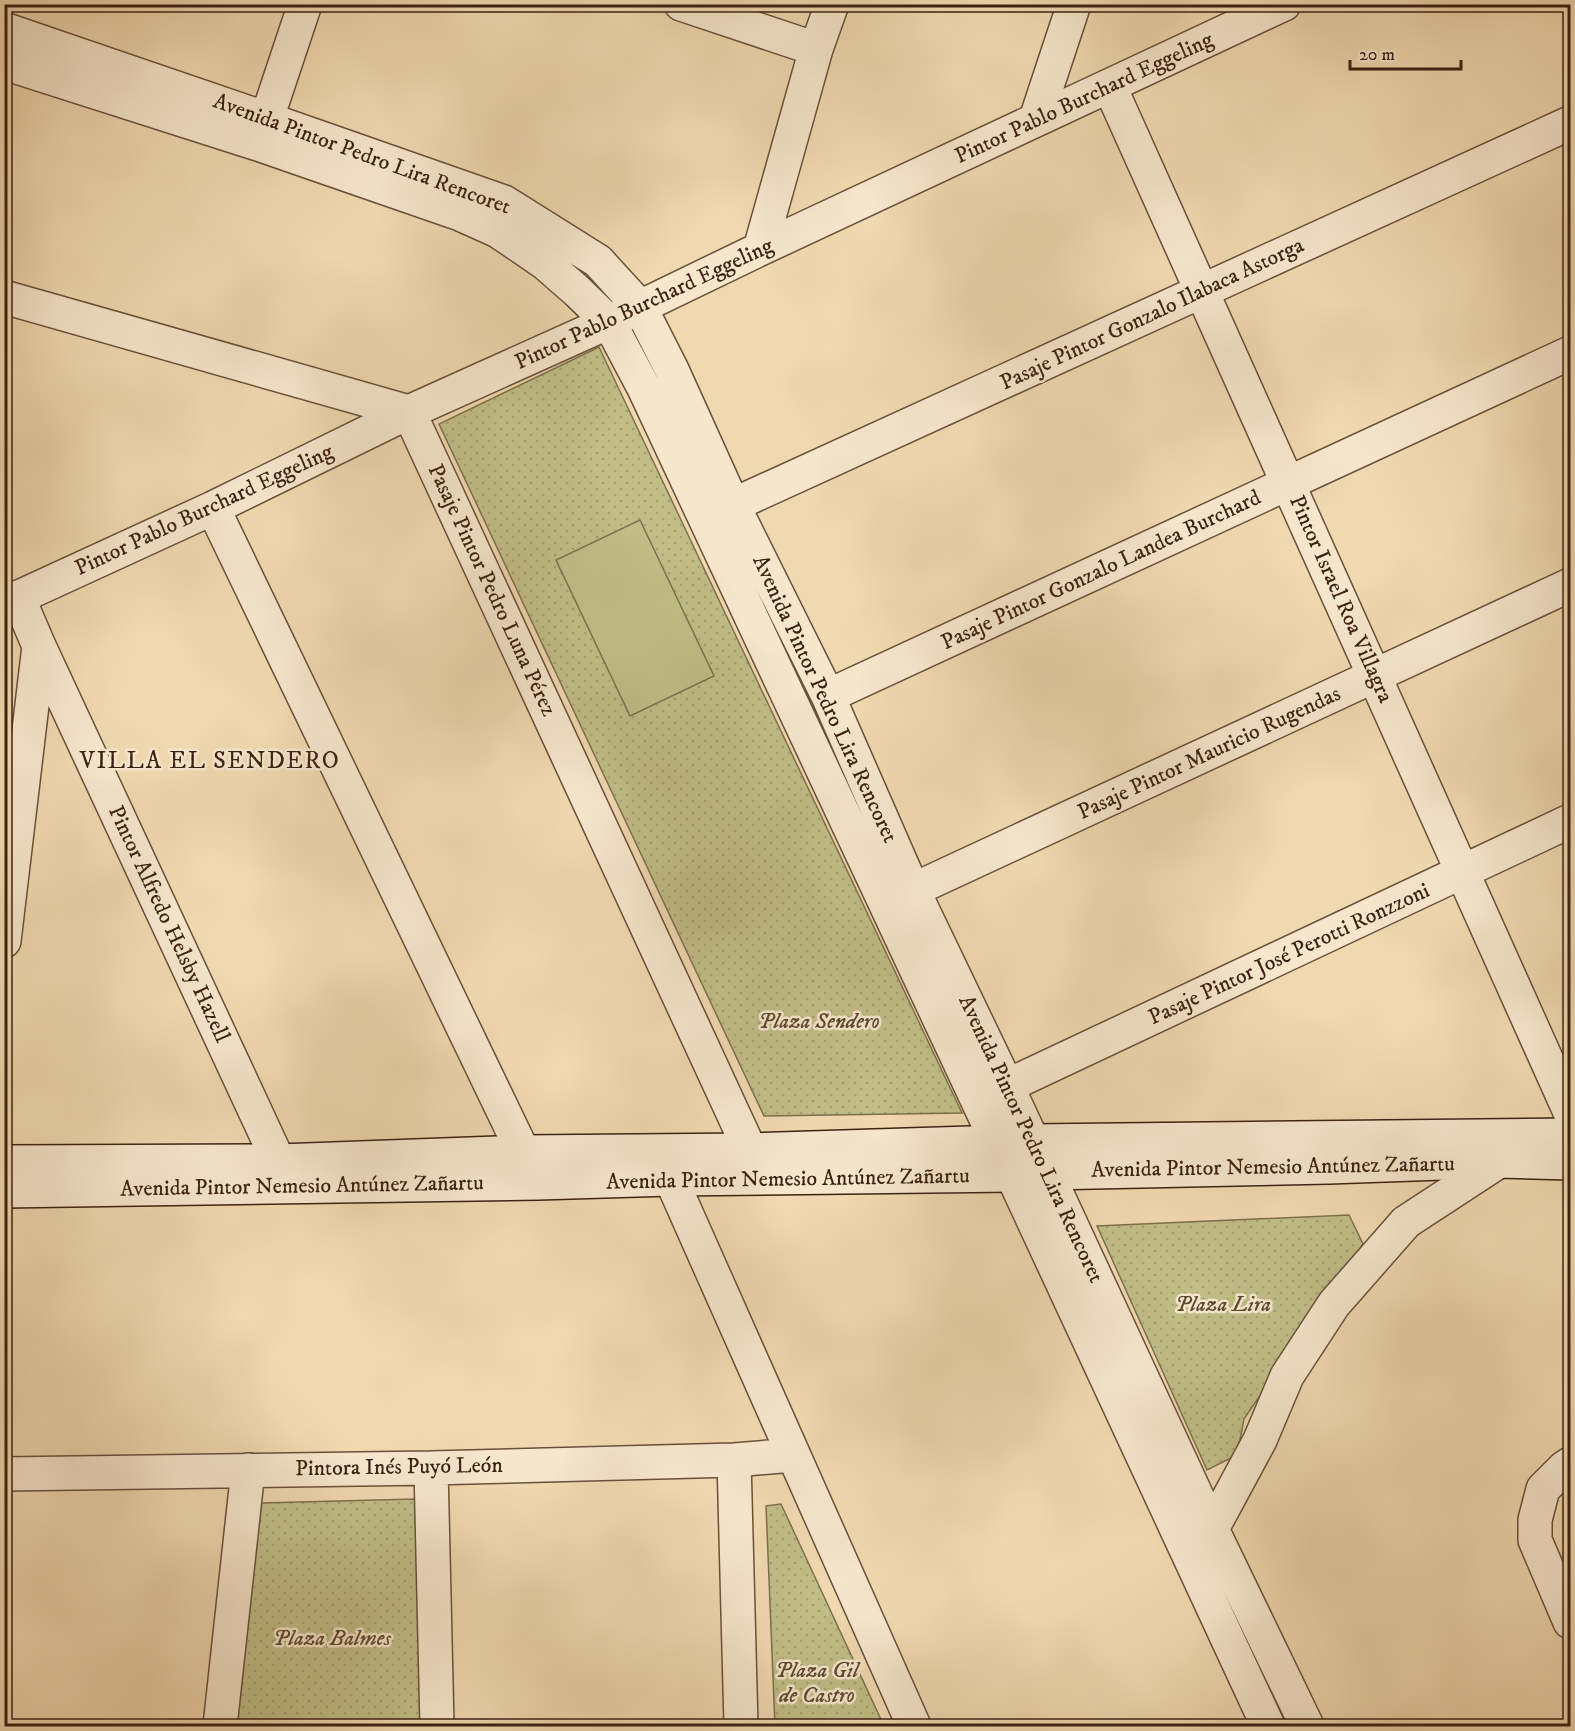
<svg xmlns="http://www.w3.org/2000/svg" width="1575" height="1731" font-family="'IM FELL DW Pica',serif">
  <defs>
    <pattern id="grass-dots" width="8" height="8" patternUnits="userSpaceOnUse" patternTransform="scale(1.5)"><rect width="8" height="8" fill="#c0bd87"/><path d="M2 2h.1M6 6h.1" fill="none" stroke="#a6a274" stroke-width="1.8" stroke-linecap="round"/></pattern>
  </defs>
  <rect width="100%" height="100%" fill="#f0d8b0"/>
  <filter id="stains"><feTurbulence type="fractalNoise" baseFrequency=".00333" numOctaves="4"/><feColorMatrix values="0 0 0 0 .2 0 0 0 0 .09 0 0 0 0 .02 0 0 0 .5 -.17"/></filter>
  <radialGradient id="worn" r=".72"><stop offset=".6" stop-color="#630" stop-opacity="0"/><stop offset="1" stop-color="#630" stop-opacity=".3"/></radialGradient>
  <path fill="url(#grass-dots)" stroke="#7e704c" stroke-width="1.5" d="M599 347 962 1113 764 1116 439 424Z
    M1349 1215 1363 1244 1244 1419 1237 1455 1207 1470 1097 1226Z
    M415 1499 421 1726H236L261 1503Z
    M781 1504 884 1726H775L766 1506Z"/>
  <path fill="#c0bd87" stroke="#7e704c" stroke-width="1.5" d="M640 520 714 676 630 716 556 560Z"/>
  <g fill="none" stroke-linecap="round" stroke-linejoin="round">
    <g stroke="#69503a" stroke-width="36">
      <path id="street" d="M681 4 816 49
        M4 29 267 119 504 202 598 261 640 307 672 370 733 505 828 696 913 890 1007 1086 1212 1529 1307 1726
        M4 63 258 144 460 214 498 231 545 263 577 291 609 322 644 388 997 1142 1268 1726
        M1110 87 1570 1112
        M1036 119 1074 4
        M260 139 305 4
        M760 249 816 49 832 4
        M4 297 409 412 750 1150
        M733 505 1570 123
        M213 508 523 1152
        M18 597 39 646 289 1184
        M4 604 213 508 409 412 609 322 760 249 1284 4
        M828 696 1570 353
        M913 890 1570 585
        M4 941 39 646
        M1007 1086 1570 821
        M671 1179 914 1726
        M734 1460 741 1726
        M1570 1464 1564 1468 1543 1489 1535 1520V1540L1570 1622
        M431 1468 437 1726
        M4 1474 431 1468 734 1460 793 1455
        M1212 1529 1260 1440 1287 1376 1334 1304 1406 1222 1510 1154
        M220 1726 248 1470"/>
    </g>
    <g stroke="#3c2212" stroke-width="36">
      <path id="secondary" d="M4 1162 279 1161 523 1152 750 1150 1032 1141 1570 1135
        M4 1191 538 1183 671 1179 1013 1175 1047 1173 1329 1167 1499 1161 1570 1163"/>
    </g>
    <use href="#street" stroke="#f5e6cc" stroke-width="33"/>
    <use href="#secondary" stroke="#f5e6cc" stroke-width="33"/>
  </g>
  <g text-anchor="middle" dominant-baseline="central" stroke-width="5" stroke-linejoin="round" paint-order="stroke">
    <g font-size="22" fill="#3c2212" stroke="#f5e6cc">
      <text transform="translate(1084 98) rotate(-25)">Pintor Pablo Burchard Eggeling</text>
      <text transform="translate(362 154) rotate(20)">Avenida Pintor Pedro Lira Rencoret</text>
      <text transform="translate(644 304) rotate(-25)">Pintor Pablo Burchard Eggeling</text>
      <text transform="translate(1152 314) rotate(-25)">Pasaje Pintor Gonzalo Ilabaca Astorga</text>
      <text transform="translate(204 510) rotate(-25)">Pintor Pablo Burchard Eggeling</text>
      <text transform="translate(1101 570) rotate(-25)">Pasaje Pintor Gonzalo Landea Burchard</text>
      <text transform="translate(492 590) rotate(65)">Pasaje Pintor Pedro Luna Pérez</text>
      <text transform="translate(1341 599) rotate(66)">Pintor Israel Roa Villagra</text>
      <text transform="translate(825 699) rotate(65)">Avenida Pintor Pedro Lira Rencoret</text>
      <text transform="translate(1209 753) rotate(-25)">Pasaje Pintor Mauricio Rugendas</text>
      <text transform="translate(169 924) rotate(65)">Pintor Alfredo Helsby Hazell</text>
      <text transform="translate(1289 954) rotate(-25)">Pasaje Pintor José Perotti Ronzzoni</text>
      <text transform="translate(1031 1139) rotate(65)">Avenida Pintor Pedro Lira Rencoret</text>
      <text transform="translate(1273 1167) rotate(-1)">Avenida Pintor Nemesio Antúnez Zañartu</text>
      <text transform="translate(788 1179) rotate(-1)">Avenida Pintor Nemesio Antúnez Zañartu</text>
      <text transform="translate(302 1186) rotate(-1)">Avenida Pintor Nemesio Antúnez Zañartu</text>
      <text transform="translate(399 1467) rotate(-1)">Pintora Inés Puyó León</text>
    </g>
    <g font-size="22" font-style="italic" fill="#5d492f" stroke="#f5e6cc">
      <text x="819" y="1021">Plaza Sendero</text>
      <text x="1223" y="1304">Plaza Lira</text>
      <text x="332" y="1638">Plaza Balmes</text>
      <text x="817" y="1670">Plaza Gil<tspan x="817" dy="25">de Castro</tspan></text>
    </g>
    <g font-size="24" letter-spacing="1.5" fill="#3c2212" stroke="#f5e6cc">
      <text x="210" y="761">VILLA EL SENDERO</text>
    </g>
  </g>
  <rect width="1575" height="1731" fill="none" stroke="#f0d8b0" stroke-width="24"/>
  <rect x="6" y="6" width="1563" height="1719" fill="none" stroke="#3c2212" stroke-width="3"/>
  <rect x="12" y="12" width="1551" height="1707" fill="none" stroke="#3c2212" stroke-width="1.5"/>
  <path d="M1350 60v9h111v-9" fill="none" stroke="#3c2212" stroke-width="3"/>
  <text x="1359" y="60" font-size="18" fill="#3c2212" stroke="#f5e6cc" stroke-width="4.5" paint-order="stroke">20 m</text>
  <rect width="100%" height="100%" filter="url(#stains)"/>
  <rect width="100%" height="100%" fill="url(#worn)"/>
</svg>
